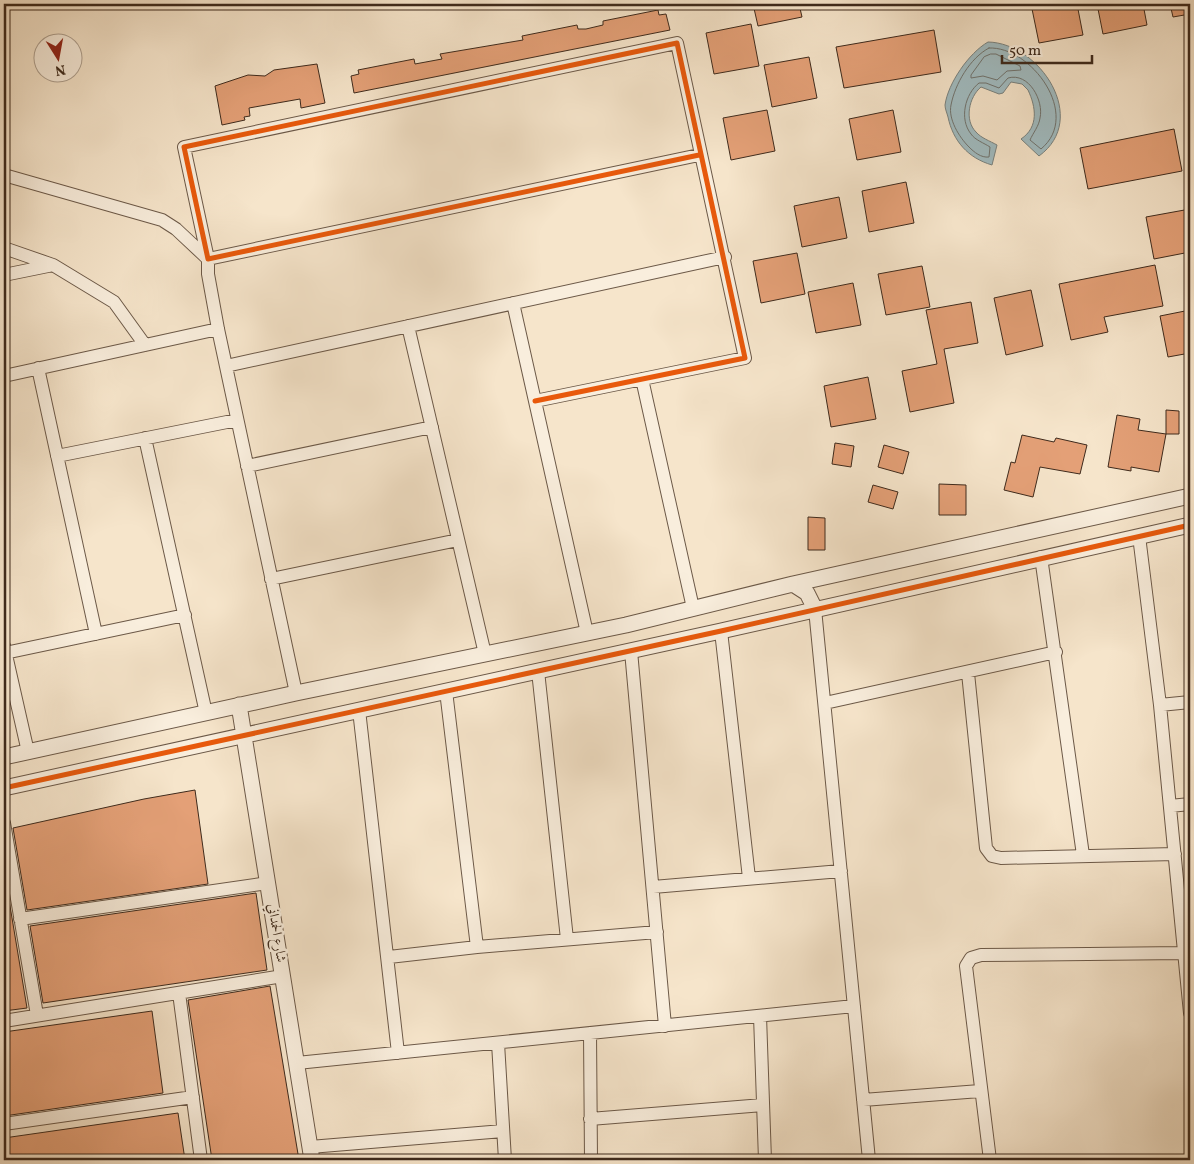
<svg xmlns="http://www.w3.org/2000/svg" width="1194" height="1164" font-family="Vollkorn,Amiri,serif">
  <rect width="100%" height="100%" fill="#f6e5cb"/>
  <filter id="stains"><feTurbulence type="fractalNoise" baseFrequency=".004" numOctaves="4"/><feColorMatrix values="0 0 0 0 .2 0 0 0 0 .09 0 0 0 0 .02 0 0 0 .5 -.17"/></filter>
  <radialGradient id="worn" r=".72"><stop offset=".6" stop-color="#630" stop-opacity="0"/><stop offset="1" stop-color="#630" stop-opacity=".3"/></radialGradient>
  <path fill="#a1bcc1" stroke="#79827f" d="M988 42C1040 43 1090 119 1039 156L1021 139C1039 127 1036 107 1028 90L1022 84 1011 82 1003 93 999 94 981 87C969 97 964 120 976 132 981 138 990 141 997 145L992 165C968 158 953 141 948 117 947 113 945 109 945 105 948 83 969 53 988 42Z"/>
  <g fill="none" stroke-linecap="round" stroke-linejoin="round">
    <path stroke="#70736e" stroke-width="1" d="M989 48C1031 46 1082 115 1041 149L1030 140C1033 133 1039 126 1040 118 1044 101 1029 72 1008 78L999 88 986 83H979C965 94 959 119 971 134 975 140 984 143 990 147L989 157C981 158 974 152 969 147 959 137 948 119 951 105 955 84 970 58 989 48Z
      M991 54H996L1020 66 1021 70 1007 71 997 80 983 76 971 78V75L984 57Z"/>
  </g>
  <path fill="#e4a077" stroke="#3e2a1c" d="M753 4H799L802 17 758 26Z
    M1031 4H1077L1083 35 1039 43Z
    M1097 4H1143L1147 25 1103 34Z
    M1170 4H1190V14L1173 17Z
    M658 10 659 15 666 14 670 30 354 93 351 76 359 74 358 70 414 59 415 64 442 59 440 54 523 40 522 36 577 25 578 29H586L603 25V21Z
    M751 24 759 66 714 74 706 33Z
    M934 30 941 72 844 88 836 47Z
    M809 57 817 98 772 107 764 65Z
    M317 64 325 103 301 108 300 99 249 108 250 116 244 117 245 120 222 125 215 86 248 75 265 76 274 70Z
    M767 110 775 151 731 160 723 118Z
    M893 110 901 152 857 160 849 119Z
    M1174 129 1182 171 1088 189 1080 148Z
    M906 182 914 223 869 232 862 191Z
    M839 197 847 238 802 247 794 206Z
    M1190 209V252L1154 259 1146 217Z
    M797 253 805 294 761 303 753 261Z
    M1155 265 1163 306 1104 317 1108 332 1071 340 1059 284Z
    M922 266 930 307 886 315 878 274Z
    M853 283 861 325 816 333 808 292Z
    M1031 290 1043 346 1006 355 994 298Z
    M971 302 978 343 944 349 954 403 910 412 902 371 937 364 926 310Z
    M1190 310V353L1168 357 1160 316Z
    M868 377 876 419 831 427 824 386Z
    M1166 410 1179 411V434H1166Z
    M1117 415 1140 419 1138 430 1166 434 1159 472 1131 467V471L1108 467Z
    M1022 435 1054 442 1056 438 1087 445 1080 474 1040 467 1033 497 1004 490 1011 462 1015 463Z
    M835 443 854 446 851 467 832 464Z
    M884 445 909 452 903 474 878 467Z
    M939 484 966 485V515H939Z
    M873 485 898 492 893 509 868 502Z
    M808 517 825 518V550H808Z
    M195 790 208 884 27 910 13 828 144 799Z
    M4 870 27 1008 4 1011Z
    M256 893 267 970 43 1003 30 926Z
    M270 986 299 1160H212L188 1000Z
    M152 1011 163 1093 4 1116V1032Z
    M178 1113 185 1160H4V1138Z"/>
  <g fill="none" stroke-linecap="round" stroke-linejoin="round">
    <g stroke="#6c5948" stroke-width="14">
      <path id="minor" d="M4 175 162 220 176 229 208 259V274L218 329 296 693
        M4 248 53 265 114 302 145 345
        M4 275 53 265
        M513 303 587 633
        M408 326 485 654
        M226 366 725 257
        M38 368 96 634
        M4 376 218 329
        M642 379 693 608
        M535 401 745 358 677 43 184 147 208 259 699 155
        M145 438 206 713
        M57 456 237 420
        M247 466 432 427
        M1139 536 1160 705 1190 1013
        M1041 557 1083 855
        M271 579 458 540
        M815 609 869 1160
        M721 631 749 878
        M4 646 28 752
        M631 651 665 1026
        M5 653 185 615
        M538 671 567 939
        M968 673 986 848 992 856 1001 858 1175 854
        M446 691 477 947
        M825 703 1056 652
        M1160 705 1190 702
        M359 710 398 1053
        M1170 806 1190 804
        M4 823 37 1015
        M653 887 841 871
        M20 919 268 883
        M389 957 477 947 657 932
        M179 993 201 1160
        M760 1016 765 1160
        M4 1021 283 976
        M590 1033 591 1160
        M498 1043 505 1160
        M297 1063 854 1006
        M863 1100 980 1091
        M590 1119 763 1105
        M4 1124 193 1097
        M310 1147 503 1131
        M990 1160 966 966 971 958 981 955 1184 953"/>
    </g>
    <g stroke="#6c5948" stroke-width="17">
      <path id="tertiary" d="M793 584 807 593 815 609
        M239 705 312 1160
        M4 757 296 693 626 625 793 584 1190 496
        M4 788 721 631 1190 525"/>
    </g>
    <use href="#minor" stroke="#f9eedd" stroke-width="12"/>
    <use href="#tertiary" stroke="#f9eedd" stroke-width="15"/>
    <g stroke="#f9eedd" stroke-width="8">
      <path id="cycleway" d="M535 401 745 358 677 43 184 147 208 259 699 155
        M4 788 721 631 1190 525"/>
    </g>
    <use href="#cycleway" stroke="#e8590c" stroke-width="5"/>
  </g>
  <g text-anchor="middle" dominant-baseline="central" stroke-width="5" stroke-linejoin="round" paint-order="stroke">
    <g font-size="14" fill="#3e2a1c" stroke="#f9eedd">
      <text transform="translate(276 933) rotate(81)">شارع الحمداني</text>
    </g>
  </g>
  <rect width="1194" height="1164" fill="none" stroke="#f6e5cb" stroke-width="20"/>
  <rect x="5" y="5" width="1184" height="1154" fill="none" stroke="#3e2a1c" stroke-width="2.5"/>
  <rect x="10" y="10" width="1174" height="1144" fill="none" stroke="#3e2a1c"/>
  <g transform="translate(58 58) rotate(169)"><circle r="24" fill="#f9eedd" stroke="#aea090"/>
  <path d="M0-4L9 19L0 12L-9 19Z" fill="#8f2418"/>
  <text y="-8" font-size="14" font-weight="bold" text-anchor="middle" fill="#3e2a1c">N</text>
  </g>
  <path d="M1002 55v8h90v-8" fill="none" stroke="#3e2a1c" stroke-width="2.5"/>
  <text x="1009" y="55" font-size="15" fill="#3e2a1c" stroke="#f9eedd" stroke-width="4" paint-order="stroke">50 m</text>
  <rect width="100%" height="100%" filter="url(#stains)"/>
  <rect width="100%" height="100%" fill="url(#worn)"/>
</svg>
